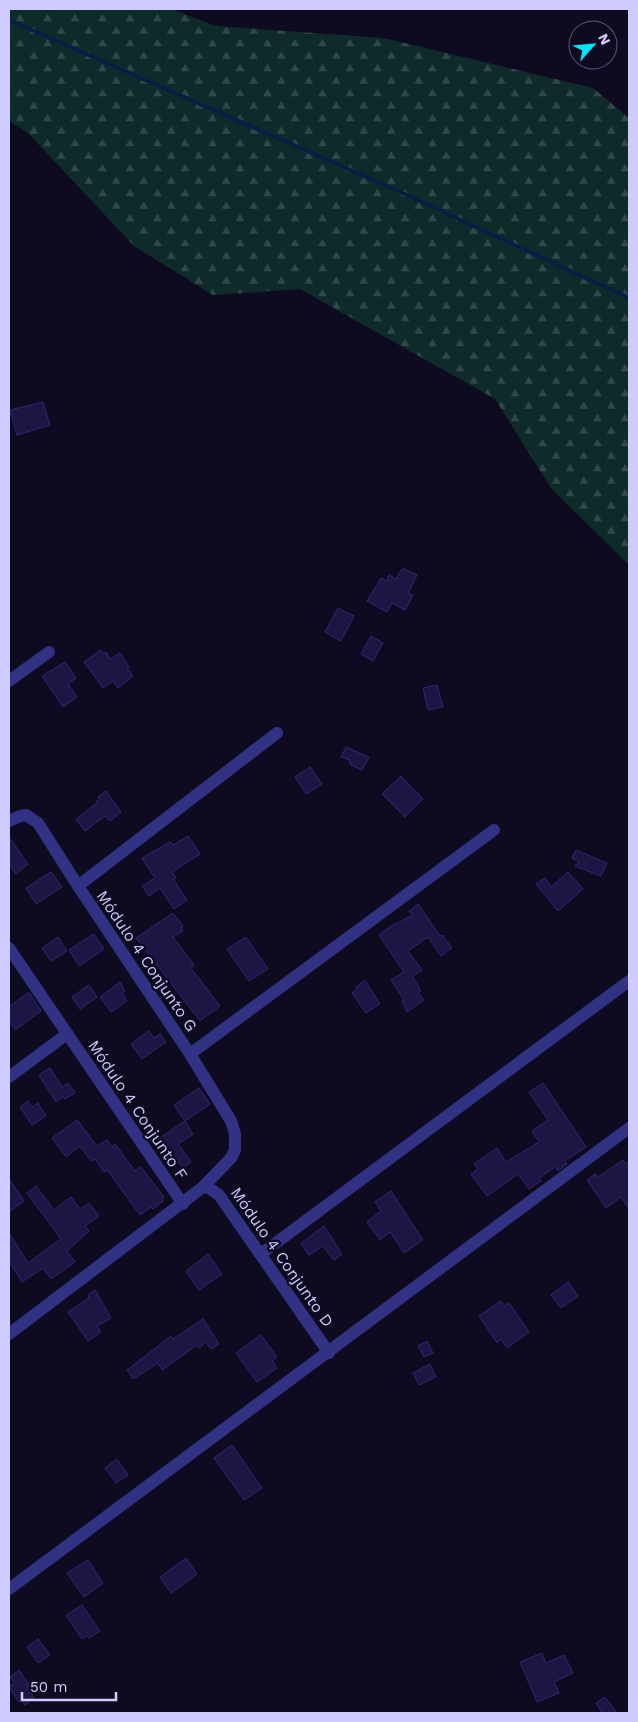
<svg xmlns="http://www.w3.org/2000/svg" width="638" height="1722" font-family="'Work Sans',sans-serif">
  <defs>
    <pattern id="forest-firs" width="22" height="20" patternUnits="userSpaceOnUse" patternTransform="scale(1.25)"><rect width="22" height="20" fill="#0e2b29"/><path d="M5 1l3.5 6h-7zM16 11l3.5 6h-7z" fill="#304849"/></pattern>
  </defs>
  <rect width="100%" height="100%" fill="#0e0b21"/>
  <path fill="url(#forest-firs)" d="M9 9H171L216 26 384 38 593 88 629 118V565L551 488 495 399 300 289 213 295 134 246 28 133 9 121Z"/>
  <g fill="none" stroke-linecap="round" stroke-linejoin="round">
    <path stroke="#071f44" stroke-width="4" d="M9 20 396 190 629 298"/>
  </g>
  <path fill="#1d1644" stroke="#322572" d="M43 402 50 425 17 435 10 410Z
    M402 569H405L417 575 408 593 413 595 405 610 392 603 387 612 367 601 381 578 387 581 389 575 396 579Z
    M338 608 354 616 341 641 325 632Z
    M371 636 383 643 373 661 361 654Z
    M101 650 103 654 106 652 110 659 120 653 129 667 127 668 133 676 118 688 113 681 103 688 84 662Z
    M65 662 76 678 68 684 77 697 63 707 42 676Z
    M437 685 443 707 428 710 423 688Z
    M346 747 369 757 362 770 351 765 352 764 349 763 350 760 341 757Z
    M310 767 322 784 306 794 295 777Z
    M401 776 423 799 405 817 382 794Z
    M106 791 121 812 110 821 105 816 85 831 76 819 97 803 96 802 100 799 98 797Z
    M188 836 200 854 172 872 176 878 173 879 187 900 174 909 160 888 149 896 142 886 155 878 142 858 170 842 173 845Z
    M9 837 28 864 16 874 9 864Z
    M576 850 607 863 601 876 575 866 579 862 572 858Z
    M51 872 62 887 36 904 26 888Z
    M568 872 583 889 558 911 536 884 545 878 551 887Z
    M418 904 440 936 442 935 452 948 441 956 428 937 408 951 422 970 412 976 421 991 418 993 424 1000 407 1012 402 1001 404 1000 391 980 404 972 379 935 391 926 413 915 409 911Z
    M173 913 183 926 181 928 183 931 173 937 194 965 191 968 220 1006 200 1021 136 938Z
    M94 934 104 949 79 966 69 950Z
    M58 937 67 951 51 961 42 948Z
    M246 937 268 969 249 981 227 949Z
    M365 980 380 1004 366 1013 352 993 357 989 356 987Z
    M120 982 125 991 122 993 127 1001 111 1012 100 997Z
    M89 985 97 997 80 1009 72 997Z
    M29 992 41 1011 15 1030 9 1021V1007Z
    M149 1031 154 1038 160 1034 166 1042 142 1059 131 1044Z
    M50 1068 62 1087 68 1083 75 1093 65 1099 63 1097 56 1102 39 1075Z
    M543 1083 586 1147 565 1161 567 1164 558 1171 555 1167 539 1178 541 1181 529 1189 518 1174 487 1196 471 1174 478 1169 474 1164 497 1148 506 1162 539 1142 532 1131 548 1120 529 1092Z
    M199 1088 210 1104 185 1121 193 1134 178 1144 191 1162 183 1168 161 1137 185 1121 174 1105Z
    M28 1101 32 1107 38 1103 46 1116 32 1125 20 1107Z
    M77 1120 97 1146 107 1140 112 1147 115 1144 135 1171 141 1167 164 1197 161 1199 163 1201 153 1209 151 1207 140 1215 107 1170 104 1172 95 1159 91 1161 80 1146 66 1157 52 1138Z
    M623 1160 626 1164 629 1162V1209L621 1197 606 1208 587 1180 595 1174 598 1177Z
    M9 1179 24 1201 9 1212Z
    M36 1186 54 1210 71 1197 80 1209 89 1203 99 1216 85 1226 89 1231 67 1251 75 1262 51 1279 43 1268 22 1282 9 1261V1233L28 1263 61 1239 27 1193Z
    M391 1191 423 1240 404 1253 390 1232 380 1240 367 1222 381 1211 375 1202Z
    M324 1226 342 1254 334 1260 323 1246 309 1255 301 1243Z
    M208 1254 222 1274 199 1290 186 1271Z
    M568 1282 578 1296 561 1308 551 1295Z
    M95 1290 111 1318 97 1326 101 1332 88 1341 68 1312 89 1298 88 1295Z
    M501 1301 505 1306 509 1303 529 1332 507 1348 501 1339 497 1343 479 1316Z
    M203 1319 219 1344 211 1349 206 1342 199 1348 197 1345 162 1370 158 1363 133 1379 127 1370 171 1336 173 1339Z
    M261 1335 277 1357 272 1361 277 1368 257 1382 236 1353Z
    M427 1341 433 1353 424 1357 418 1346Z
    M430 1364 436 1377 419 1385 413 1373Z
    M232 1445 262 1488 244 1500 214 1458Z
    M117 1459 128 1475 116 1483 105 1468Z
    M186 1558 197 1574 171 1593 160 1577Z
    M88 1560 103 1583 84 1597 67 1573Z
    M82 1605 100 1631 89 1638 87 1636 82 1639 66 1615Z
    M38 1639 50 1655 38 1663 27 1647Z
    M542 1653 546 1663 564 1655 573 1673 554 1682 559 1693 537 1702 520 1662Z
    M19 1670 29 1685 27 1687 34 1698 25 1705 22 1700 19 1702 9 1687 14 1683 10 1677Z
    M605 1697 617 1713H602L596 1703Z"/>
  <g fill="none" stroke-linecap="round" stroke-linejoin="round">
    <path stroke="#323284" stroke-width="12" d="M9 681 49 652
      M9 821 20 816 26 815 38 823 78 886 190 1054 231 1121 235 1134V1150L231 1158 203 1187 9 1334
      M78 886 277 733
      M9 948 183 1204
      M190 1054 494 830
      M9 1077 67 1034
      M203 1187 209 1188 219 1195 329 1353
      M261 1254 629 981
      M9 1589 629 1128"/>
  </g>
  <g text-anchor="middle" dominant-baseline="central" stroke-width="5" stroke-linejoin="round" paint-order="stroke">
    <g font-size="16" fill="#cfcbff" stroke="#0e0b21">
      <text transform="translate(147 961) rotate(56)">Módulo 4 Conjunto G</text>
      <text transform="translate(138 1110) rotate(56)">Módulo 4 Conjunto F</text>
      <text transform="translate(282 1257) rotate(55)">Módulo 4 Conjunto D</text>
    </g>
  </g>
  <rect width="638" height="1722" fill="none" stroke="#cfcbff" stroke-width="20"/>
  <g transform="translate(593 45) rotate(63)"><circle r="24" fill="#0e0b21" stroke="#5b587a"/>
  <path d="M0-4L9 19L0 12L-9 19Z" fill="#00e5f6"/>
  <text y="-8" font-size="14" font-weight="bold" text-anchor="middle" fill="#cfcbff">N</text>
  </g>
  <path d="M22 1692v8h94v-8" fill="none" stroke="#cfcbff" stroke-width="2.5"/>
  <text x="30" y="1692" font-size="15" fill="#cfcbff" stroke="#0e0b21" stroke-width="4" paint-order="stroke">50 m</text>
</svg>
